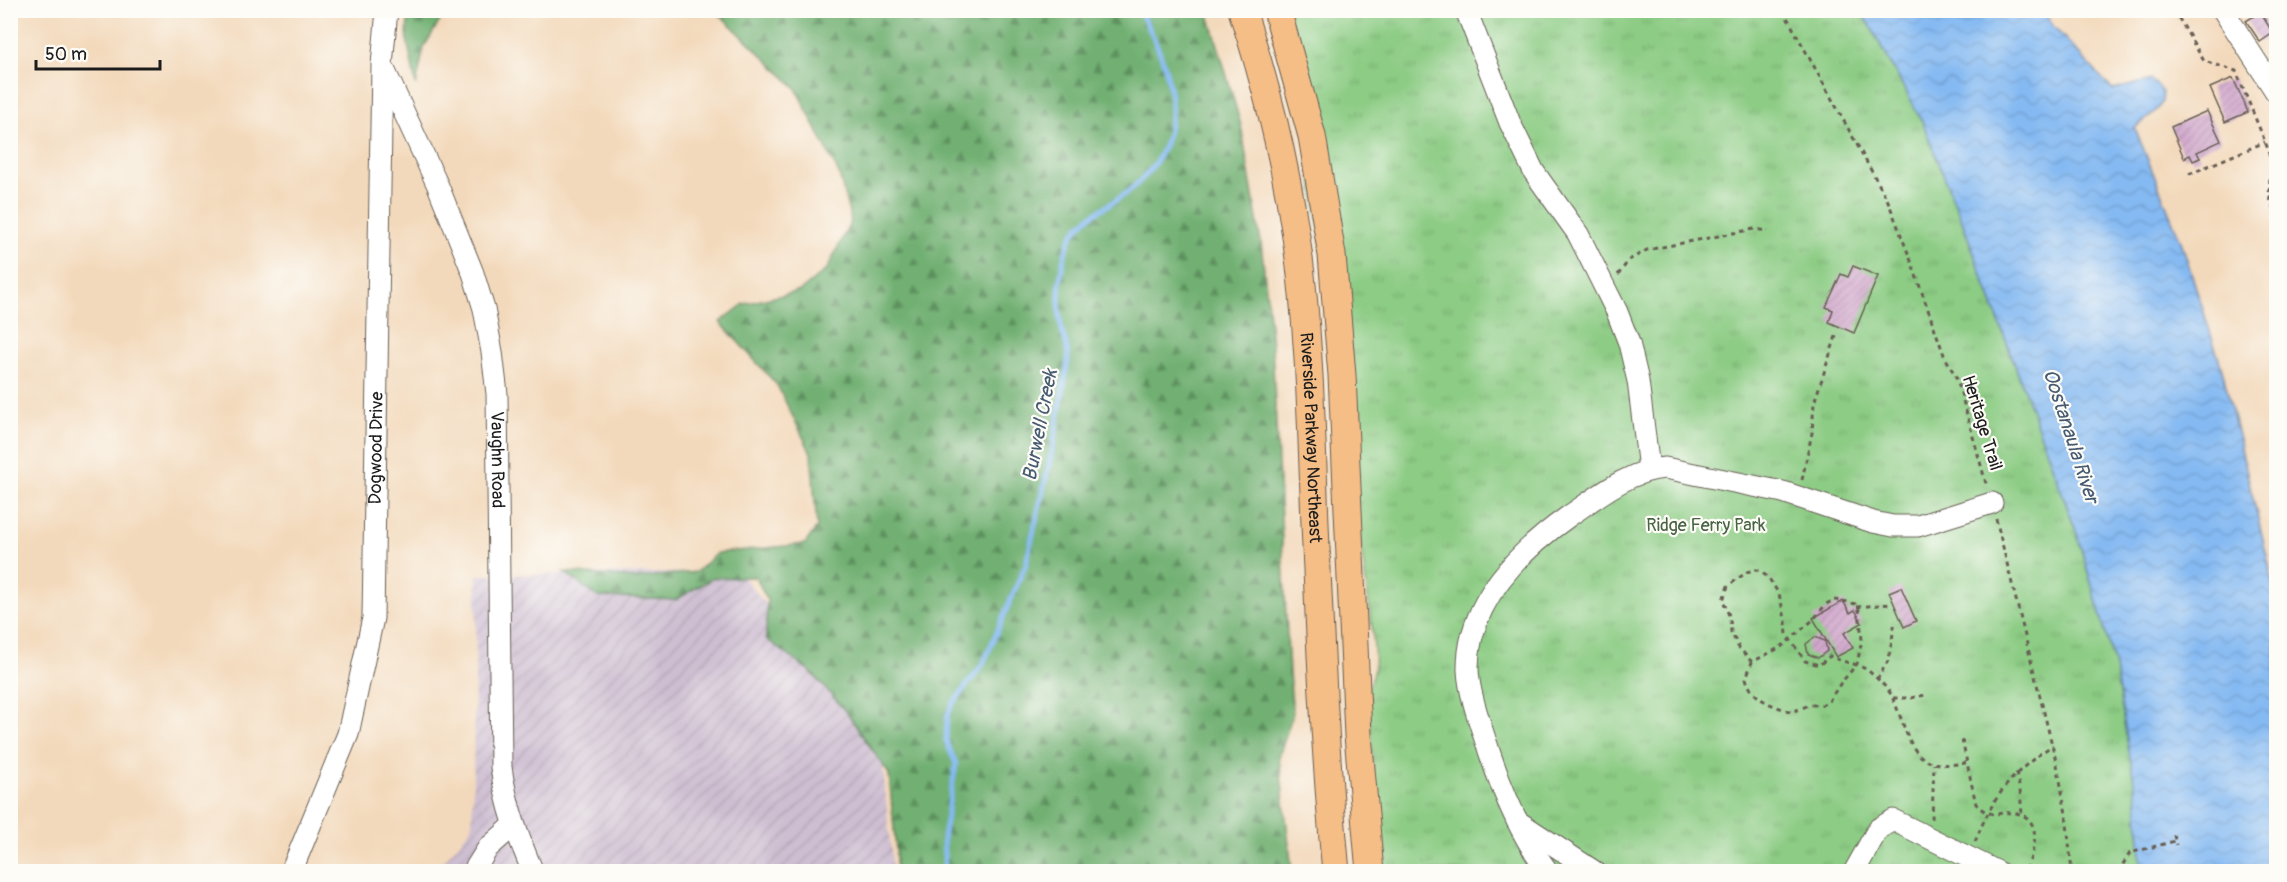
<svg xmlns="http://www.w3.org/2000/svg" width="2287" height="882" font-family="Pangolin,sans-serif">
  <defs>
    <pattern id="industrial-furrows" width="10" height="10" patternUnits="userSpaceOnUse" patternTransform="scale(1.5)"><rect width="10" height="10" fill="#cebed1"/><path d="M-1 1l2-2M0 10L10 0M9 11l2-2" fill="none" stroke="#b0a3b3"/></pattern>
    <pattern id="forest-firs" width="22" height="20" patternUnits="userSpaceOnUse" patternTransform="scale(1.5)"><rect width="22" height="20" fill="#71b072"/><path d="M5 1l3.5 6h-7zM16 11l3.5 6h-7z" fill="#5c8e5d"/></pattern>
    <pattern id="park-tufts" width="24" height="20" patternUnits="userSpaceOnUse" patternTransform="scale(1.5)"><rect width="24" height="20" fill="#8ccc84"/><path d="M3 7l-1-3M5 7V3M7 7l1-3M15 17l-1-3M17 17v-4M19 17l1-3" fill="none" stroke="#78af71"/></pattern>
    <pattern id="water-waves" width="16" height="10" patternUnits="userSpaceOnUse" patternTransform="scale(1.5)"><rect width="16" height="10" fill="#84b9f2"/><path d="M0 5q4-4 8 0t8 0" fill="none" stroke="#719ecf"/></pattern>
    <pattern id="building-hatch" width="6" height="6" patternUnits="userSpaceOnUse" patternTransform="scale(1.5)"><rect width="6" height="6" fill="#d2a9cd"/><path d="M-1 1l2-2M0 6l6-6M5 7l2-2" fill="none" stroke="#b491af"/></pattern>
  </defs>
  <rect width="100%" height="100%" fill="#fdfcf7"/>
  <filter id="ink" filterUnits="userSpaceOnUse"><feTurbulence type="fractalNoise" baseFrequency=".0167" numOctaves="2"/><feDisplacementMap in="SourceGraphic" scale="12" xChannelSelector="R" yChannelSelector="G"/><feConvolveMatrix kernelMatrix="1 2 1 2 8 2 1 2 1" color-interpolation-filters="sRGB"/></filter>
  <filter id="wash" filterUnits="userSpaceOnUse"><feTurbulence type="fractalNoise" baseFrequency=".008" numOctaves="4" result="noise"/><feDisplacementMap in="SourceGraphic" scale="24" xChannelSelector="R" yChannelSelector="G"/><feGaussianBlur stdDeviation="1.35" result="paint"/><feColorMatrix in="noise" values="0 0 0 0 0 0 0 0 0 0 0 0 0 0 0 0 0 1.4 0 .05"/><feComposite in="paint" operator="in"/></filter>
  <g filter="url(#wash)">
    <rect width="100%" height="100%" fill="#f3d9bb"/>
    <path fill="url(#industrial-furrows)" d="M739 572 880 740 893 871 435 872 472 827 477 575Z"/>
    <path fill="url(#forest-firs)" stroke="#466647" stroke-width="1.5" d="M408 11H446L424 47 416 86 407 39Z
      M716 11H1208L1241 125 1261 242 1272 345 1289 673 1293 713 1279 757 1292 871H896V851L889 774 847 713 811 672 766 639 767 600 756 577 712 578 676 600 598 597 564 572 636 578 696 572 717 553 805 544 817 527 811 453 777 385 720 322 744 304 800 291 827 269 851 221 839 174 795 87Z"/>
    <path fill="url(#park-tufts)" stroke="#547450" stroke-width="1.5" d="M1289 11H1860L1872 29 1922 121 1962 221 2076 531 2114 662 2137 799 2142 871H1382L1377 830 1368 687C1378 668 1374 648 1372 627Z"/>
    <path fill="url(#water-waves)" stroke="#506a87" stroke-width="1.5" d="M1860 11H2044L2053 26 2113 90 2151 80C2179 99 2150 116 2135 128L2182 244 2222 369 2276 594V871H2142L2137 799 2114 662 2076 531 1962 221 1922 121 1872 29Z
      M2264 11H2276V23L2272 26 2263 12Z"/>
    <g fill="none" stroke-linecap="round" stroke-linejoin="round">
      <path stroke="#84b9f2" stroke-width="5" d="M945 872 943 838 956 764 946 741 947 716 952 705 983 664 1026 564 1053 447 1068 361C1069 349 1065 342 1062 330 1056 302 1059 262 1072 236 1084 215 1108 207 1125 194 1193 143 1176 73 1139 10"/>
    </g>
    <g id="blocks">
      <path fill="url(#building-hatch)" d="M2260 12 2273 33 2260 42 2246 21Z
        M2233 78 2248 112 2225 122 2210 88Z
        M2207 111 2221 141 2197 152 2200 158 2193 161 2190 155 2184 158 2171 127Z
        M1853 266 1878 276 1854 333 1829 322 1833 310 1826 307 1841 274 1848 277Z
        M1901 587 1916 621 1904 627 1889 592Z
        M1843 601 1850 613 1855 610 1862 623 1844 633 1853 648 1836 657 1813 618Z
        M1815 637 1825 641 1827 651 1818 658 1808 654 1806 644Z"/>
    </g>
  </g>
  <g filter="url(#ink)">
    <use href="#blocks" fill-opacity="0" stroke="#675e54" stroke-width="1.5"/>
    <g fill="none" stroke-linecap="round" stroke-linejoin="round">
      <g stroke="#675e54" stroke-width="23">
        <g id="minor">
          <path d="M1466 10 1510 123 1534 172 1578 234 1617 312 1629 343 1638 381 1649 469"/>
          <path d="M2223 10 2276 92"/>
          <path id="s1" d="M384 69 438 186 473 273 484 309 492 352 497 394 501 767C506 805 518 837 533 872"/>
          <path d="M1517 821 1595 872"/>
          <path id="s2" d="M291 872 348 734 373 618 382 65 387 10"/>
          <path d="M473 872 488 848 514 825"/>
          <path d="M1548 872C1521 836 1504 796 1490 754 1482 729 1469 695 1468 670 1467 603 1518 552 1569 516 1597 497 1630 470 1665 468L1783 492 1873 522 1893 526H1918L1992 503"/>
          <path d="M1854 872 1878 829 1893 820 1998 872"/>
        </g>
      </g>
      <g stroke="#675e54" stroke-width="29">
        <g id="major">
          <path id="s3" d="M1242 10C1270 96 1291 186 1301 275 1310 358 1312 441 1315 524 1320 640 1325 756 1336 872"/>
          <path d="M1277 10 1312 136 1332 255 1342 375 1358 735 1370 872"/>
        </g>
      </g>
      <path stroke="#675e54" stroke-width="3" stroke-dasharray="4.5 4.5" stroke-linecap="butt" d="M1783 10 1888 201 1911 261 1944 355 1957 379 1987 487
        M2174 10 2204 61 2236 71 2268 149 2271 162 2269 195 2276 216
        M2189 174 2265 142
        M1618 275 1629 260 1647 250 1754 229 1768 231
        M1802 480 1812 433 1814 403 1837 333
        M1996 519 2058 769 2066 814 2072 872
        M1834 600 1849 602 1855 604 1859 610 1862 640 1857 664 1840 684 1829 701 1822 705H1809L1792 712C1773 706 1751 699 1746 678L1752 662 1781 647 1813 620 1826 604Z
        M1857 607 1890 604
        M1752 662 1739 648 1731 632 1730 618 1723 600 1728 586 1747 572 1753 570H1758L1768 577 1779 594 1786 622 1787 635 1805 661 1819 665 1830 656C1844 664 1860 662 1872 674 1879 680 1890 690 1893 699 1912 740 1908 772 1966 763
        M1877 680 1889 659 1895 621
        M1893 698H1911L1925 695
        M1962 740 1976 804C1991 820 1998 811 2015 813 2045 818 2034 853 2025 872
        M2016 773 2020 790 2022 815
        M1932 819 1934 764
        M2174 835 2176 845
        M1975 842C1993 796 2012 772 2053 745
        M2118 872 2130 853 2175 841"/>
      <use href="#minor" stroke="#fff" stroke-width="21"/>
      <use href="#major" stroke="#f6be87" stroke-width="27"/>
    </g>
  </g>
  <g text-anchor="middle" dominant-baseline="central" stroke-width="4.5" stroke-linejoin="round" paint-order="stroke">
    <g font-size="18" fill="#1c1c1c" stroke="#fdfcf7">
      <text transform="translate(1982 423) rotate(73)">Heritage Trail</text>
      <text stroke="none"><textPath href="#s3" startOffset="435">Riverside Parkway Northeast</textPath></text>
      <text stroke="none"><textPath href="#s2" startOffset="438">Dogwood Drive</textPath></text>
      <text stroke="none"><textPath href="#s1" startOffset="412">Vaughn Road</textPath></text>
    </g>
    <g font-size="18" fill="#496246" stroke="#fdfcf7">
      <text x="1706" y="525">Ridge Ferry Park</text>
    </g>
    <g font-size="20" font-style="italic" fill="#465b72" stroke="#fdfcf7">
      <text transform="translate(1040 425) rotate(-79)">Burwell Creek</text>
      <text transform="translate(2071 436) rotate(72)">Oostanaula River</text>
    </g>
  </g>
  <rect width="2287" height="882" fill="none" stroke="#fdfcf7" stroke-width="36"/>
  <path d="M36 60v9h124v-9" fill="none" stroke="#1c1c1c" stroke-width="3"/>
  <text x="45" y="60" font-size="18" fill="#1c1c1c" stroke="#fdfcf7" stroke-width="4.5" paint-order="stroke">50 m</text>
</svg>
